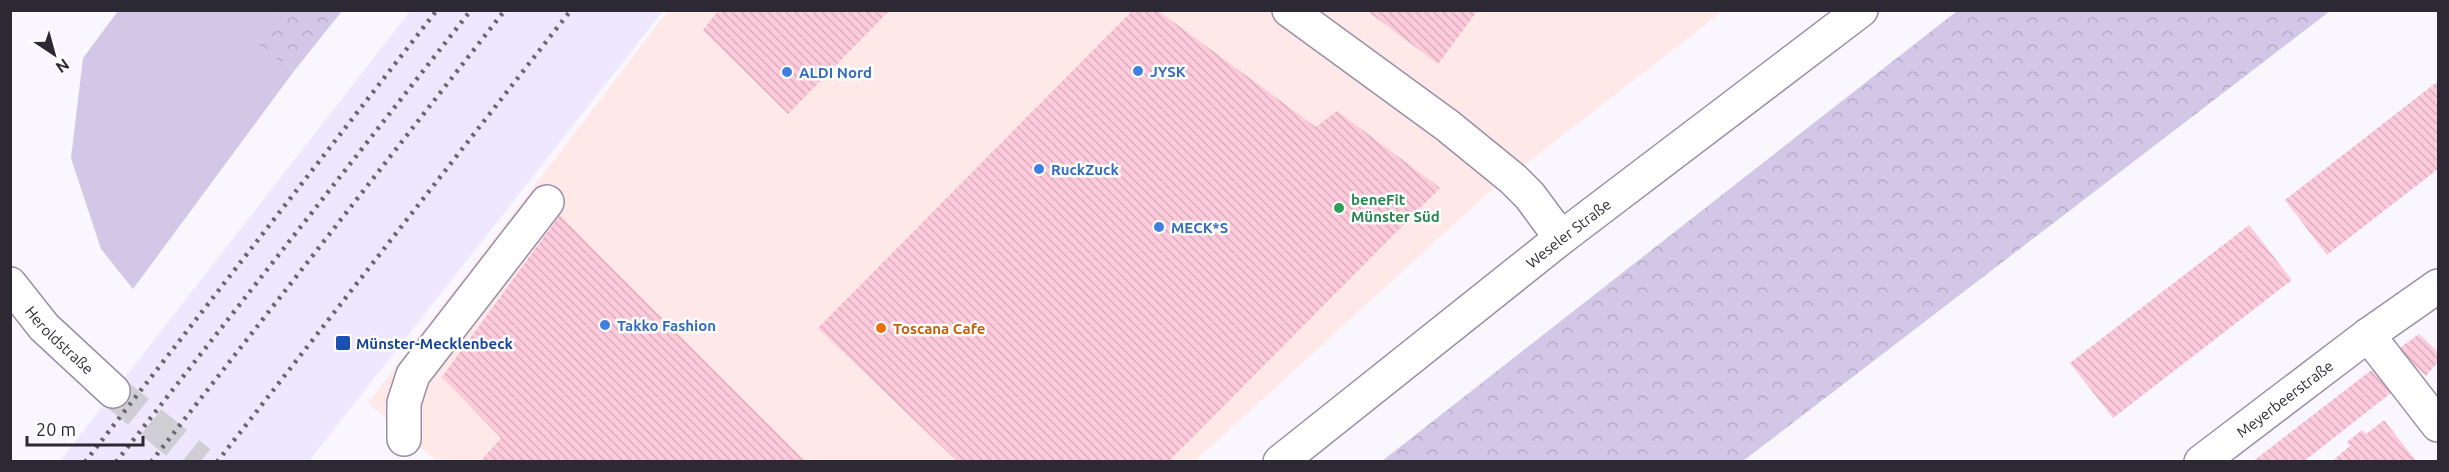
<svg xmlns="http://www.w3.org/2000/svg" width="2449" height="472" font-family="Ubuntu,sans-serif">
  <defs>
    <pattern id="forest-crowns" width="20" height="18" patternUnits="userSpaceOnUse" patternTransform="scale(1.5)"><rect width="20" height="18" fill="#d2c7e6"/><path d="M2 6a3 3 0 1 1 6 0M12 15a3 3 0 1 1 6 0" fill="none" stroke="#b5abc6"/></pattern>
    <pattern id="building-back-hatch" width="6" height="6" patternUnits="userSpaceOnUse" patternTransform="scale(1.5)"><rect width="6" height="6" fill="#fccadb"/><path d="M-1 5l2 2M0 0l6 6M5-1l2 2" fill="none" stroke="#d8aebd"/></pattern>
  </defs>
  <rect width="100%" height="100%" fill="#f9f7fd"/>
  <path fill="#fee8e8" d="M668 11H1723L1487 194 1195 461H437L368 403Z"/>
  <path fill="#efe7fd" d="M410 11H663L309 461 59 462Z"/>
  <path fill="#d2c7e6" d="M118 11H277L254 41 294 71 133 289 101 249 71 158 83 58Z"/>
  <path fill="url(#forest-crowns)" d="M277 11V10L342 11 294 71 253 41Z
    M1957 11H2330L1743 461H1382Z"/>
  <path fill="url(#building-back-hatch)" d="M719 10H890L788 114 703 30Z
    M1133 10H1157L1316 127 1337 111 1440 188 1168 462H958L818 328Z
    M1366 10H1478L1438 64Z
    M2438 81V169L2327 255 2285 200Z
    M560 215 597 253 806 462H480L501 438 442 377Z
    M2249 225 2292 280 2113 418 2070 363Z
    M2419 334 2438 352V365L2437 363 2426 376 2397 350Z
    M2378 365 2396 389 2303 462H2252Z
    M2384 420 2417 462H2331L2350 446 2347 442 2362 430 2366 434Z"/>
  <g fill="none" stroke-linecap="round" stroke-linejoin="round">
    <path stroke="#d0ced5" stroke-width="33" stroke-dasharray="33 16" stroke-linecap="butt" d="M113 391 200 462"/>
    <g stroke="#988ea9" stroke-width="36">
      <g id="minor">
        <path d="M1289 10 1448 126 1513 179 1530 196 1561 238"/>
        <path d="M2368 335 2438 425"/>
        <path d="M404 439V403L413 375 547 202"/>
        <path id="s1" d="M2201 462 2368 335 2438 286"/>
      </g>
    </g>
    <g stroke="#988ea9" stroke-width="36">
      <g id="major">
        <path id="s2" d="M10 284 44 327 113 391"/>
        <path id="s3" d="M1280 462 1561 238 1861 10"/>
      </g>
    </g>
    <use href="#minor" stroke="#fff" stroke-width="33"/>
    <use href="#major" stroke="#fff" stroke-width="33"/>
    <path stroke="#696670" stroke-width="4.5" stroke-dasharray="3 6" stroke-linecap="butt" d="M85 462 437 10
      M116 462 471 10
      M151 462 505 10
      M217 462 571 10"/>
  </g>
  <g fill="#3f7fe0" stroke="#fff" stroke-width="2">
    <circle cx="1138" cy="71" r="6"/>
    <circle cx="787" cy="72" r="6"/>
    <circle cx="1039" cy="169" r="6"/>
    <circle cx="1159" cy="227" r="6"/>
    <circle cx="605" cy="325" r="6"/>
  </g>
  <circle fill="#2e9e5b" stroke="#fff" stroke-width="2" cx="1339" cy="208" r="6"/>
  <circle fill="#e8710a" stroke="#fff" stroke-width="2" cx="881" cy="328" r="6"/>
  <rect fill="#1a4fb4" stroke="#fff" stroke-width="2" x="335" y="335" width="16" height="16" rx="3"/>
  <g text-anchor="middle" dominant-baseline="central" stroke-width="5" stroke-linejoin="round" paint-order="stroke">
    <g font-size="15" font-weight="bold" fill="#366cbe" stroke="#fff" text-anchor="start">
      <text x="1150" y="71">JYSK</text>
      <text x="799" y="72">ALDI Nord</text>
      <text x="1051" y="169">RuckZuck</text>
      <text x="1171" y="227">MECK*S</text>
      <text x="617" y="325">Takko Fashion</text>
    </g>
    <g font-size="15" font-weight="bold" fill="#27864d" stroke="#fff" text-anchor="start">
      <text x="1351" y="199">beneFit<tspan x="1351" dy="17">Münster Süd</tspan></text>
    </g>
    <g font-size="15" fill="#2d2934" stroke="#fff">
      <text stroke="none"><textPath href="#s3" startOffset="368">Weseler Straße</textPath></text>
      <text stroke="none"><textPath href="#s2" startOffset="75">Heroldstraße</textPath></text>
      <text stroke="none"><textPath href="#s1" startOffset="105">Meyerbeerstraße</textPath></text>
    </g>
    <g font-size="15" font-weight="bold" fill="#c56008" stroke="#fff" text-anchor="start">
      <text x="893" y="328">Toscana Cafe</text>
    </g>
    <g font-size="15" font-weight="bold" fill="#164399" stroke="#fff" text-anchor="start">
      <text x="356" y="343">Münster-Mecklenbeck</text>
    </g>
  </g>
  <rect width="2449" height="472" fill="none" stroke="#2d2934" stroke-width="24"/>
  <g transform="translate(54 54) rotate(144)" stroke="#ffffff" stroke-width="4.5" paint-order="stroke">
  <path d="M0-4.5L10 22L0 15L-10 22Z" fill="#2d2934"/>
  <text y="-9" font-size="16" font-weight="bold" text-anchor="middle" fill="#2d2934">N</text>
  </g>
  <path d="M27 436v9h116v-9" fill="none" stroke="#2d2934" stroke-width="3"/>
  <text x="36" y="436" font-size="18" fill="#2d2934" stroke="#ffffff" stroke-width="4.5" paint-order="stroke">20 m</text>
</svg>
